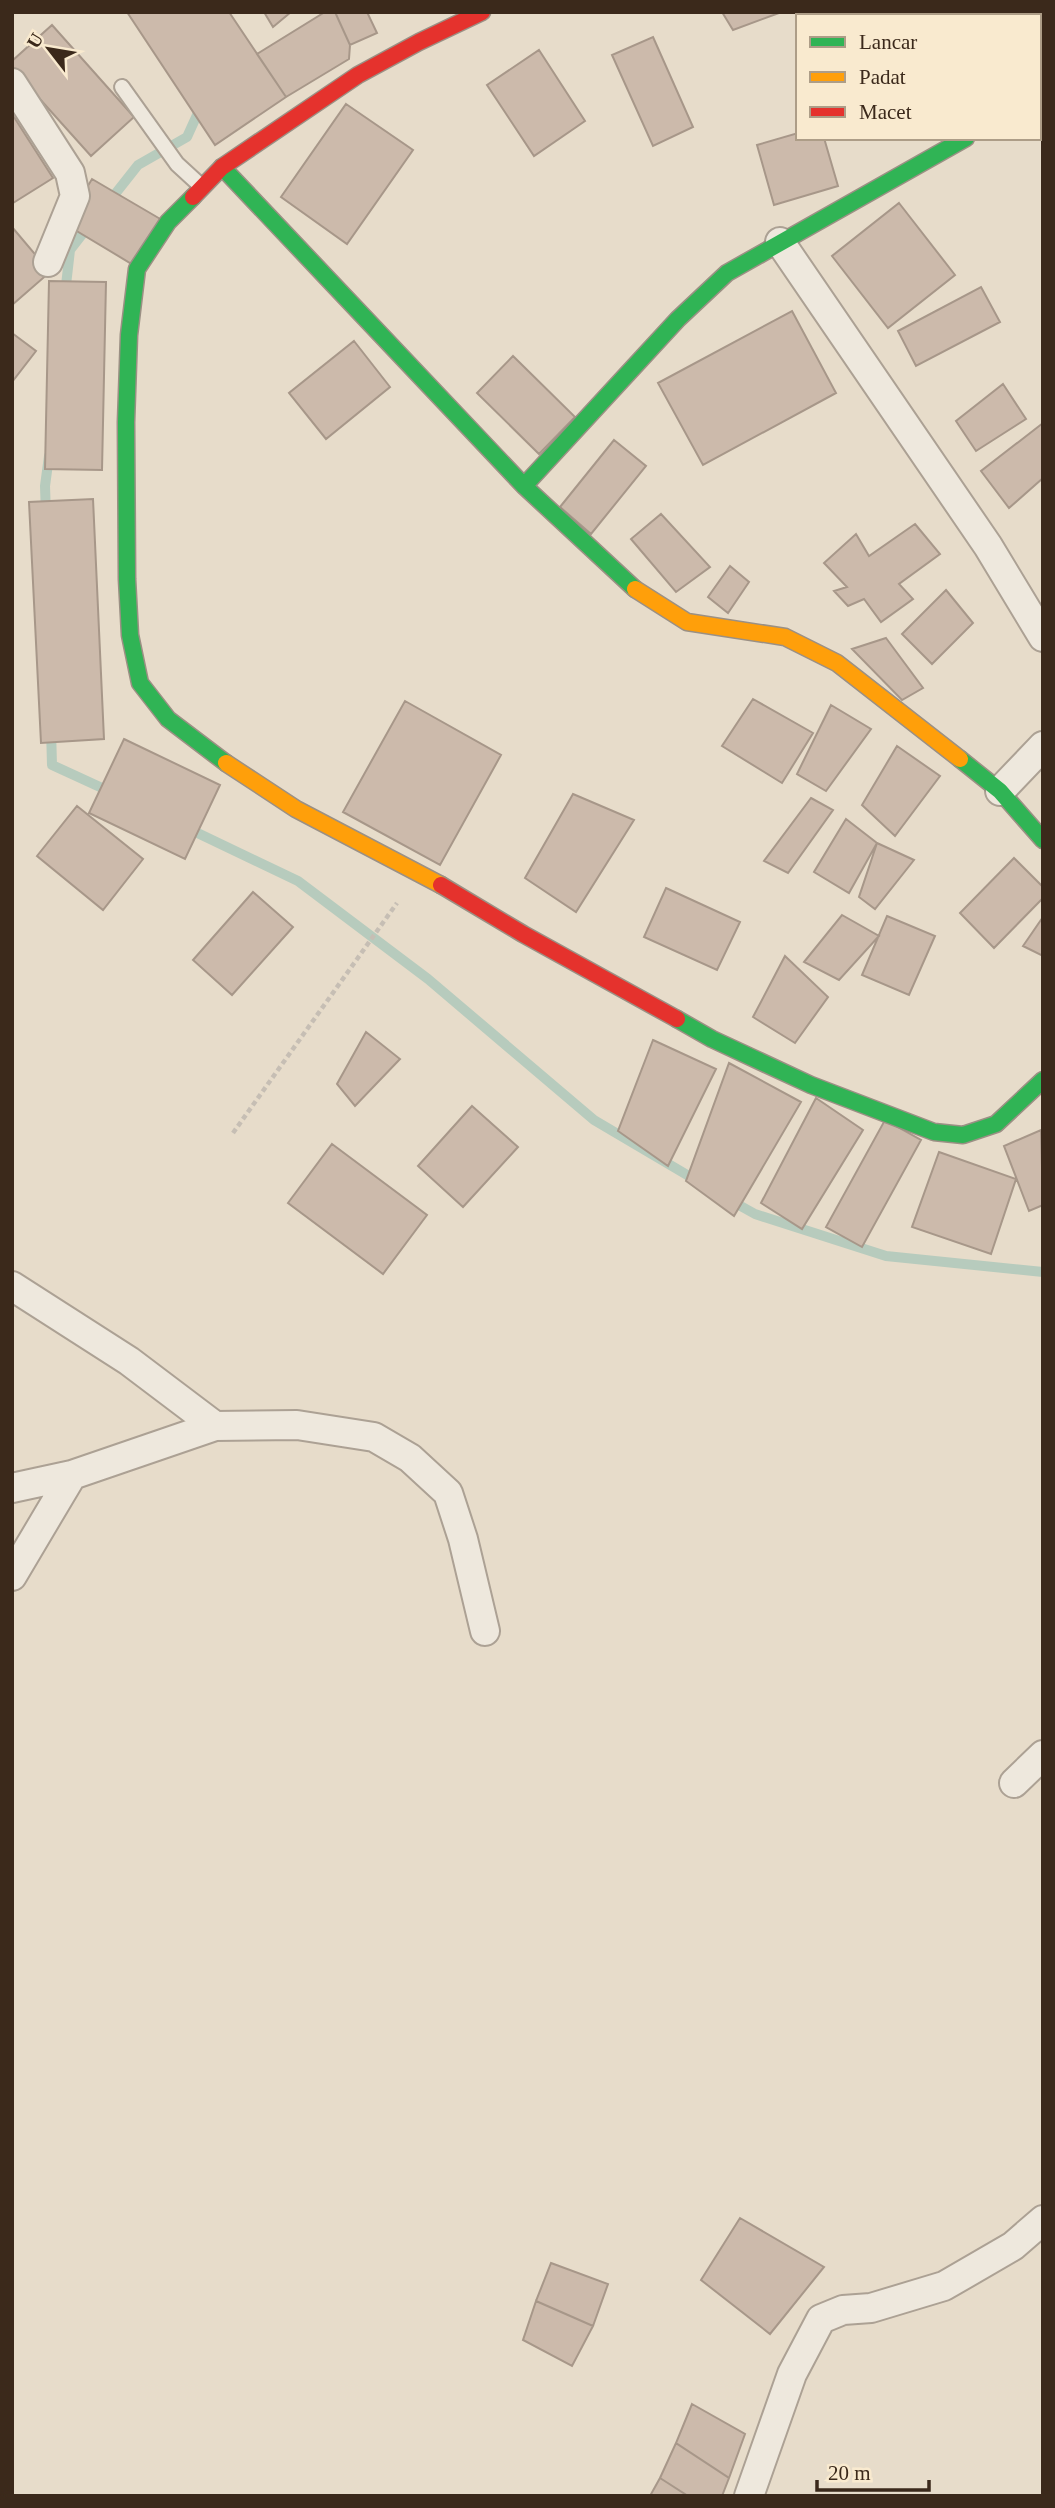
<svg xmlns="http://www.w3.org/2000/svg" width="1055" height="2508" font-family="Georgia,serif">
  <rect width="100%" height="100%" fill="#e7dcca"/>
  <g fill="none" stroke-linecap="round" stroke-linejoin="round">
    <path stroke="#b7cbbd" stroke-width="10" d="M108 203 138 165 187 137 202 104
      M65 294 70 250 91 223
      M46 514 45 486 49 456
      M51 729 52 765 113 793
      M185 827 298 881 428 979 594 1120 699 1182
      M728 1199 755 1214 886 1256 1043 1272"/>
  </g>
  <path fill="#ccbaab" stroke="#a79789" stroke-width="2" d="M127 12H229L286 97 215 145Z
    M264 12H291L273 27Z
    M325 12H335L350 45 349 59 286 97 257 54Z
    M335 12H367L377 33 350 45Z
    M722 12H779V13L733 30Z
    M830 12H891L883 16H832Z
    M52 25 134 117 91 156 12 68V61Z
    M653 37 693 127 653 146 612 55Z
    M539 50 585 121 534 156 487 85Z
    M346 104 413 150 347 244 281 197Z
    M12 114 53 178 13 203 12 202Z
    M798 133V138H824L838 186 774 205 757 145Z
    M92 179 162 220 135 266 65 224Z
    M899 203 955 275 888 328 832 256Z
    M12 227 50 272 12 305Z
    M49 281 106 282 102 470 45 469Z
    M981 287 1000 322 916 366 898 331Z
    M792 311 836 393 703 465 658 383Z
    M12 333 36 351 12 382Z
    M354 341 390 387 326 439 289 393Z
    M513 356 575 417 539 454 477 393Z
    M1003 384 1026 419 976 451 956 421Z
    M1043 423V478L1009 508 981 471Z
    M614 440 646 466 591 534 560 507Z
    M93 499 104 739 41 743 29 502Z
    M661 514 710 567 676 592 631 539Z
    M915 524 940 554 899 584 913 599 881 622 864 599 848 606 834 591 847 587 824 563 856 534 869 556Z
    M730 566 749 582 728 613 708 597Z
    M946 590 973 623 932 664 902 634Z
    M886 638 923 688 902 700 852 649Z
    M753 699 813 733 782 783 722 746Z
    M405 701 501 755 440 865 343 812Z
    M831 705 871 729 826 791 797 774Z
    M124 739 220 785 185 859 89 813Z
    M897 746 940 776 895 836 862 805Z
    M573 794 634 820 576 912 525 878Z
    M811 798 833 810 788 873 764 861Z
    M77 806 143 859 103 910 37 856Z
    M846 819 877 843 849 893 814 872Z
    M877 843 914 860 875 909 859 897Z
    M1014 858 1043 887V898L994 948 960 913Z
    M666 888 740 922 717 970 644 937Z
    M253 892 293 927 232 995 193 960Z
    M842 915 879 936 839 980 804 962Z
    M887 916 935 936 909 995 862 975Z
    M1043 917V956L1023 946Z
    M785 956 828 997 795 1043 753 1017Z
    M366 1032 400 1059 355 1106 337 1084Z
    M653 1040 716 1069 668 1166 618 1131Z
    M729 1063 801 1102 734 1216 686 1181Z
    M816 1098 863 1130 802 1229 761 1203Z
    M472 1106 518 1147 463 1207 418 1166Z
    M885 1120 921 1140 862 1247 826 1227Z
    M1041 1130 1043 1205 1029 1211 1004 1146Z
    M332 1144 427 1215 383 1274 288 1203Z
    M939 1152 1016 1179 991 1254 912 1227Z
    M740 2218 824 2267 770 2334 701 2280Z
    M551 2263 608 2284 593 2326 536 2301Z
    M536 2301 593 2326 572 2366 523 2340Z
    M692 2404 745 2434 729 2478 676 2443Z
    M676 2443 729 2478 722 2496H688L660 2478Z
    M660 2478 688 2496H650Z"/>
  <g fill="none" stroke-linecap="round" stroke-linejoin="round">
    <g stroke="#aca194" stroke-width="18">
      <path id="lane" d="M122 87 177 164 201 186"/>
    </g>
    <g stroke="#aca194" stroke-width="32">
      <path id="street" d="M12 83 70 173 75 196 48 262
        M1039 97 1043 95
        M780 242 988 546 1043 637
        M1000 791 1043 746
        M12 1286 129 1361 215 1426 72 1475 12 1576
        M215 1426 297 1425 374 1437 410 1458 448 1493 463 1539 485 1631
        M12 1488 72 1475
        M1014 1783 1043 1755
        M749 2496 792 2374 821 2319 843 2310 871 2308 944 2286 1013 2246 1043 2220"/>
    </g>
    <g stroke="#9b9084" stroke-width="19">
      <path id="fast" d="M1006 12 1011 16
        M1039 33 1043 34
        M222 167 524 486 635 589
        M193 197 168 222 137 269 129 335 126 422 127 579 130 635 140 683 168 719 226 763
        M524 486 678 319 727 273 966 138
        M960 759 1000 791 1043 840
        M677 1019 712 1039 811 1085 934 1132 963 1135 996 1124 1043 1080"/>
    </g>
    <g stroke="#9b9084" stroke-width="19">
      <path id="slow" d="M635 589 687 622 785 637 837 663 960 759
        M226 763 296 809 441 885"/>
    </g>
    <g stroke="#9b9084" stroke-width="19">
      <path id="jam" d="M193 197 222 167 358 75 419 42 482 12
        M441 885 523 934 677 1019"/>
    </g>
    <path stroke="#c6beb4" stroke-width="4.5" stroke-dasharray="5 3.5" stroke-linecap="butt" d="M233 1133 397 903"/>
    <use href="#lane" stroke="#eee8dd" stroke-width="14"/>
    <use href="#street" stroke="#eee8dd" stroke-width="28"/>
    <use href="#fast" stroke="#30b455" stroke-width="16"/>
    <use href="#slow" stroke="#ff9f0a" stroke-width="16"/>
    <use href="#jam" stroke="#e5322d" stroke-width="16"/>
  </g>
  <rect width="1055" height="2508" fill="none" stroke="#3b291b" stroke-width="28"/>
  <rect x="796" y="14" width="245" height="126" fill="#f9eacf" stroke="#ad9d87" stroke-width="2"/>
  <rect x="810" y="37" width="35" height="10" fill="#30b455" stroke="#ad9d87" stroke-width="2"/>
  <text x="859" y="49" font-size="21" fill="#3b291b">Lancar</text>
  <rect x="810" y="72" width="35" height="10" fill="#ff9f0a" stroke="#ad9d87" stroke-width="2"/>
  <text x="859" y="84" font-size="21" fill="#3b291b">Padat</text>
  <rect x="810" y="107" width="35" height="10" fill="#e5322d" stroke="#ad9d87" stroke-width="2"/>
  <text x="859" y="119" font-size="21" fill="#3b291b">Macet</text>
  <g transform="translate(49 49) rotate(301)" stroke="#f9eacf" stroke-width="5" paint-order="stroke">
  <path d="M0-5L12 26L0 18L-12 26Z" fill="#3b291b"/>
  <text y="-10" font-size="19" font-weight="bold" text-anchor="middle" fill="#3b291b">U</text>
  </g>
  <path d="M817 2480v10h112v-10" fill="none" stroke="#3b291b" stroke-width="3.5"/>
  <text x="828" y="2480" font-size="21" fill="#3b291b" stroke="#f9eacf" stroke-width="5" paint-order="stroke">20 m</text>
</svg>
